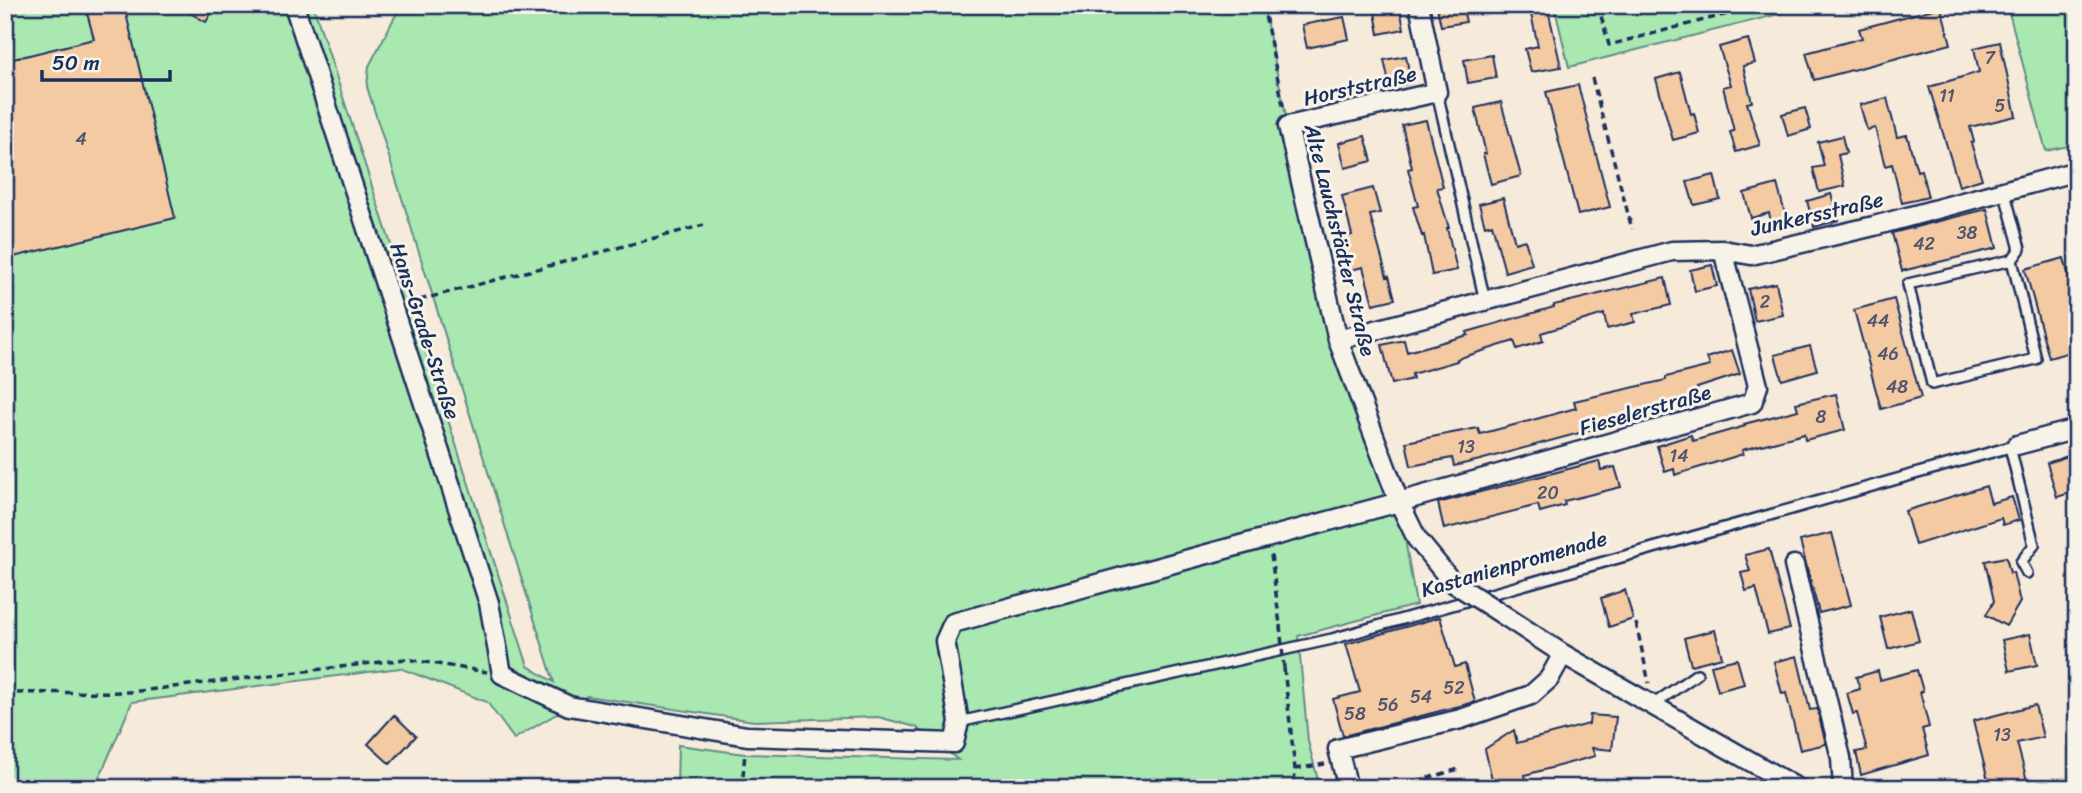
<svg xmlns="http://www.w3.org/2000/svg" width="2082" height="793" font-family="Sriracha,sans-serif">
  <rect width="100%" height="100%" fill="#f6ebda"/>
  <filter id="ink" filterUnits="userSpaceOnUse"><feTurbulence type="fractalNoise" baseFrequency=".0143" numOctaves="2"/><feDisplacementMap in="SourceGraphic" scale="14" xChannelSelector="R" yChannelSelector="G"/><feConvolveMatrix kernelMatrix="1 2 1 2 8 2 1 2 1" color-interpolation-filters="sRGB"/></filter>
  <g filter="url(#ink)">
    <path fill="#a9e8b0" stroke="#628c87" stroke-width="2" d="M5 5H313L528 666 554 682 367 87 369 66 401 5H1263L1288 126 1338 340 1399 502 1416 605 1298 636 1308 741 1320 788H677L678 745 745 754 958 760 916 727 878 717 754 721 587 696 514 739 487 702 400 668 132 702 95 788H5Z
      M1554 5H1815L1569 67Z
      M2007 5H2077V144L2046 151Z"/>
    <path fill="#f4caa3" stroke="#1b2f5e" stroke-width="2" d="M120 5H124L175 218 5 259V61L94 39 87 13Z
      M176 5H216L206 22Z
      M1447 5H1462L1466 22 1441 26 1437 7Z
      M1529 5H1547L1561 67 1531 72 1525 49 1538 46Z
      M1941 7 1951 44 1814 80 1806 53 1862 38 1859 29Z
      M1400 8 1404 29 1379 34 1375 13Z
      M1344 17 1349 39 1307 48 1302 25Z
      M1748 39 1755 63 1743 66 1752 102 1747 103 1760 145 1736 152 1730 132 1734 131 1723 87 1731 85 1719 47Z
      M2000 42 2016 116 1970 127 1974 142 1971 143 1982 179 1959 186 1929 87 1979 72 1974 48Z
      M1492 55 1496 78 1468 83 1464 60Z
      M1406 56 1411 83 1390 87 1384 60Z
      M1680 72 1691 114 1694 113 1699 133 1673 140 1656 79Z
      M1578 85 1610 207 1578 215 1546 92Z
      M1887 98 1897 137 1907 135 1917 171 1921 170 1928 197 1902 203 1892 164 1885 166 1875 128 1867 130 1860 105Z
      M1501 102 1521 176 1491 184 1483 154H1486L1475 108Z
      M1805 108 1811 129 1788 136 1782 114Z
      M1426 120 1443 187 1437 188 1449 228H1447L1457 270 1432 275 1424 235 1422 236 1413 207 1418 206 1408 169 1412 168 1402 125Z
      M1365 136 1372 161 1345 168 1339 143Z
      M1842 136 1846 153 1838 155 1845 186 1819 192 1813 168 1824 166 1818 142Z
      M1714 175 1720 199 1694 205 1687 182Z
      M1777 184 1786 217 1771 222 1769 213 1751 218 1744 193Z
      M1373 188 1380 213 1370 215 1387 277 1389 276 1395 299 1373 304 1363 267 1347 271 1338 238 1352 235 1342 196Z
      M1831 194 1839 220 1814 227 1807 201Z
      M1503 198 1515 243 1525 240 1532 264 1505 272 1492 224 1485 226 1479 204Z
      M1987 209 1997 248 1902 271 1892 233Z
      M2064 258 2077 308V350L2049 358 2025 269Z
      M1712 265 1717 286 1695 291 1690 270Z
      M1665 278 1671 305 1633 314 1635 322 1607 329 1604 314 1541 333 1543 341 1517 349 1514 341 1457 359V361L1412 374 1413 379 1392 384 1382 345 1404 340 1407 352 1468 335 1467 332 1554 307V305Z
      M1776 283 1783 315 1755 321 1748 289Z
      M1894 299 1921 398 1881 409 1854 310Z
      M1810 346 1817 370 1782 380 1775 355Z
      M1732 350 1740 374 1697 388 1700 400 1480 460 1454 466 1452 458 1411 466 1406 442 1478 428 1480 434 1529 421 1576 408 1574 401 1666 380V377L1710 366 1707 358Z
      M1836 394 1845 430 1805 440 1804 434 1742 450 1743 454 1675 475 1674 469 1665 472 1657 446 1691 435 1693 441 1745 426 1744 424 1798 410 1796 403Z
      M2077 453V491L2057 497 2047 463Z
      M1599 461 1601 470 1615 467 1621 487 1564 501 1565 505 1540 512 1538 505 1444 529 1438 503Z
      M1986 486 1991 503 2012 497 2019 520 2003 525 2001 518 1915 545 1905 511Z
      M1832 533 1851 605 1819 613 1800 541Z
      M1769 549 1790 629 1768 634 1756 588 1746 591 1741 573 1750 571 1745 555Z
      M2006 557 2010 573 2013 572 2020 602 2006 626 1986 615 1994 601 1985 561Z
      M1625 590 1633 619 1609 627 1601 598Z
      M1911 609 1919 641 1888 649 1880 617Z
      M1440 617 1455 667 1465 664 1475 702 1343 736 1333 699 1360 692 1346 644Z
      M1715 630 1722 657 1691 665 1684 638Z
      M2030 634 2037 665 2009 671 2002 640Z
      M1797 656 1810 710 1817 709 1826 744 1800 750 1786 693 1782 694 1774 662Z
      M1737 659 1744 684 1718 691 1711 665Z
      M1917 670 1923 691 1920 692 1929 727 1922 729 1929 755 1861 775 1856 752 1867 750 1857 713 1853 714 1847 693 1860 689 1856 677 1878 671 1880 680Z
      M2035 705 2043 737 2017 743 2029 788H1990L1973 721Z
      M394 715 416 736 390 764 368 744Z
      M1590 715 1616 717 1612 750 1592 748 1595 756 1525 775 1528 788H1494L1485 749 1514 730 1517 743 1589 724Z"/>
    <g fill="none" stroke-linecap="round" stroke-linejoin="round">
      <g stroke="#1b2f5e" stroke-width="14">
        <path id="lane" d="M1437 92 1485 301
          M2004 190 2020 249 2012 260 2036 359 1932 384 1908 284 2012 260
          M2010 447 2034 545 2021 562 2027 573
          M1654 704 1697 674
          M959 722 1332 639 2017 445"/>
      </g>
      <g stroke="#1b2f5e" stroke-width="23">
        <path id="street" d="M294 5 489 603 502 674 569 706 747 736 954 743 959 722 945 641 953 623 1399 502 1752 403 1758 386 1723 250
          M1419 5 1437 92 1288 126 1338 340 1399 502 1417 539 1452 582
          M1338 340 1672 251 1723 250 1751 255 1874 226 2077 171
          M2017 445 2077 429
          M1794 565 1841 758 1843 788
          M1502 614 1563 654 1797 788
          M1348 788 1338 749 1461 719 1531 695 1549 679 1563 654"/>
      </g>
      <path stroke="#1b2f5e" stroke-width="3.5" stroke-dasharray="7 5" stroke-linecap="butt" d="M1263 5 1284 110
        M1598 5 1609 45 1735 12 1734 5
        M1592 78 1632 229
        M408 303 704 225
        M1271 555 1280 625
        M1636 623 1649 683
        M1284 668 1295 769 1294 788
        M5 693 131 692 406 659 487 672
        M1295 769 1325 764
        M742 788 745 752
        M1393 788 1459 769"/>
      <use href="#lane" stroke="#f7f3e8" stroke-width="9"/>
      <use href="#street" stroke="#f7f3e8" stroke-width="18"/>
      <g stroke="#1b2f5e" stroke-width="23" stroke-linecap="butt">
        <path id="street-bridge" d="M1452 582 1502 614"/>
      </g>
      <path stroke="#1b2f5e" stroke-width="3.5" stroke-dasharray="7 5" stroke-linecap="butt" d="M1280 625 1284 668"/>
      <use href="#street-bridge" stroke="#f7f3e8" stroke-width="18"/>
    </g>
  </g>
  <g text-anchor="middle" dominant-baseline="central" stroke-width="6" stroke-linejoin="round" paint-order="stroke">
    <g font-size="18" fill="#51566f">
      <text x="1990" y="58">7</text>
      <text x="1947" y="96">11</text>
      <text x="2000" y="106">5</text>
      <text x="81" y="139">4</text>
      <text x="1967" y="233">38</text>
      <text x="1924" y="244">42</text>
      <text x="1765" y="302">2</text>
      <text x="1878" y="321">44</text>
      <text x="1888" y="354">46</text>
      <text x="1897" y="387">48</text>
      <text x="1821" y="417">8</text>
      <text x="1466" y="447">13</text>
      <text x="1679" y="456">14</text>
      <text x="1548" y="493">20</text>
      <text x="1454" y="688">52</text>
      <text x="1421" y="697">54</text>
      <text x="1388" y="705">56</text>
      <text x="1355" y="714">58</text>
      <text x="2002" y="735">13</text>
    </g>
    <g font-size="21" fill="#1b2f5e" stroke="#f7f3e8">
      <text transform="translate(1360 86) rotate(-13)">Horststraße</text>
      <text transform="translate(1817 214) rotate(-13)">Junkersstraße</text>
      <text transform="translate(1340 240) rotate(76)">Alte Lauchstädter Straße</text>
      <text transform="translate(425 331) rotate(72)">Hans-Grade-Straße</text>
      <text transform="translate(1645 410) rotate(-16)">Fieselerstraße</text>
      <text transform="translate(1514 564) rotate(-16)">Kastanienpromenade</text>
    </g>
  </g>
  <rect width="2082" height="793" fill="none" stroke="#f7f3e8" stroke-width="28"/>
  <rect x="14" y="14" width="2054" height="765" fill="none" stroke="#1b2f5e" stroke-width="2.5" filter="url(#ink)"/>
  <path d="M42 70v10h128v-10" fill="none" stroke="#1b2f5e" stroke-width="3.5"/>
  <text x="52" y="70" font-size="21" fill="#1b2f5e" stroke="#f7f3e8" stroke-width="5" paint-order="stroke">50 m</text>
</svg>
